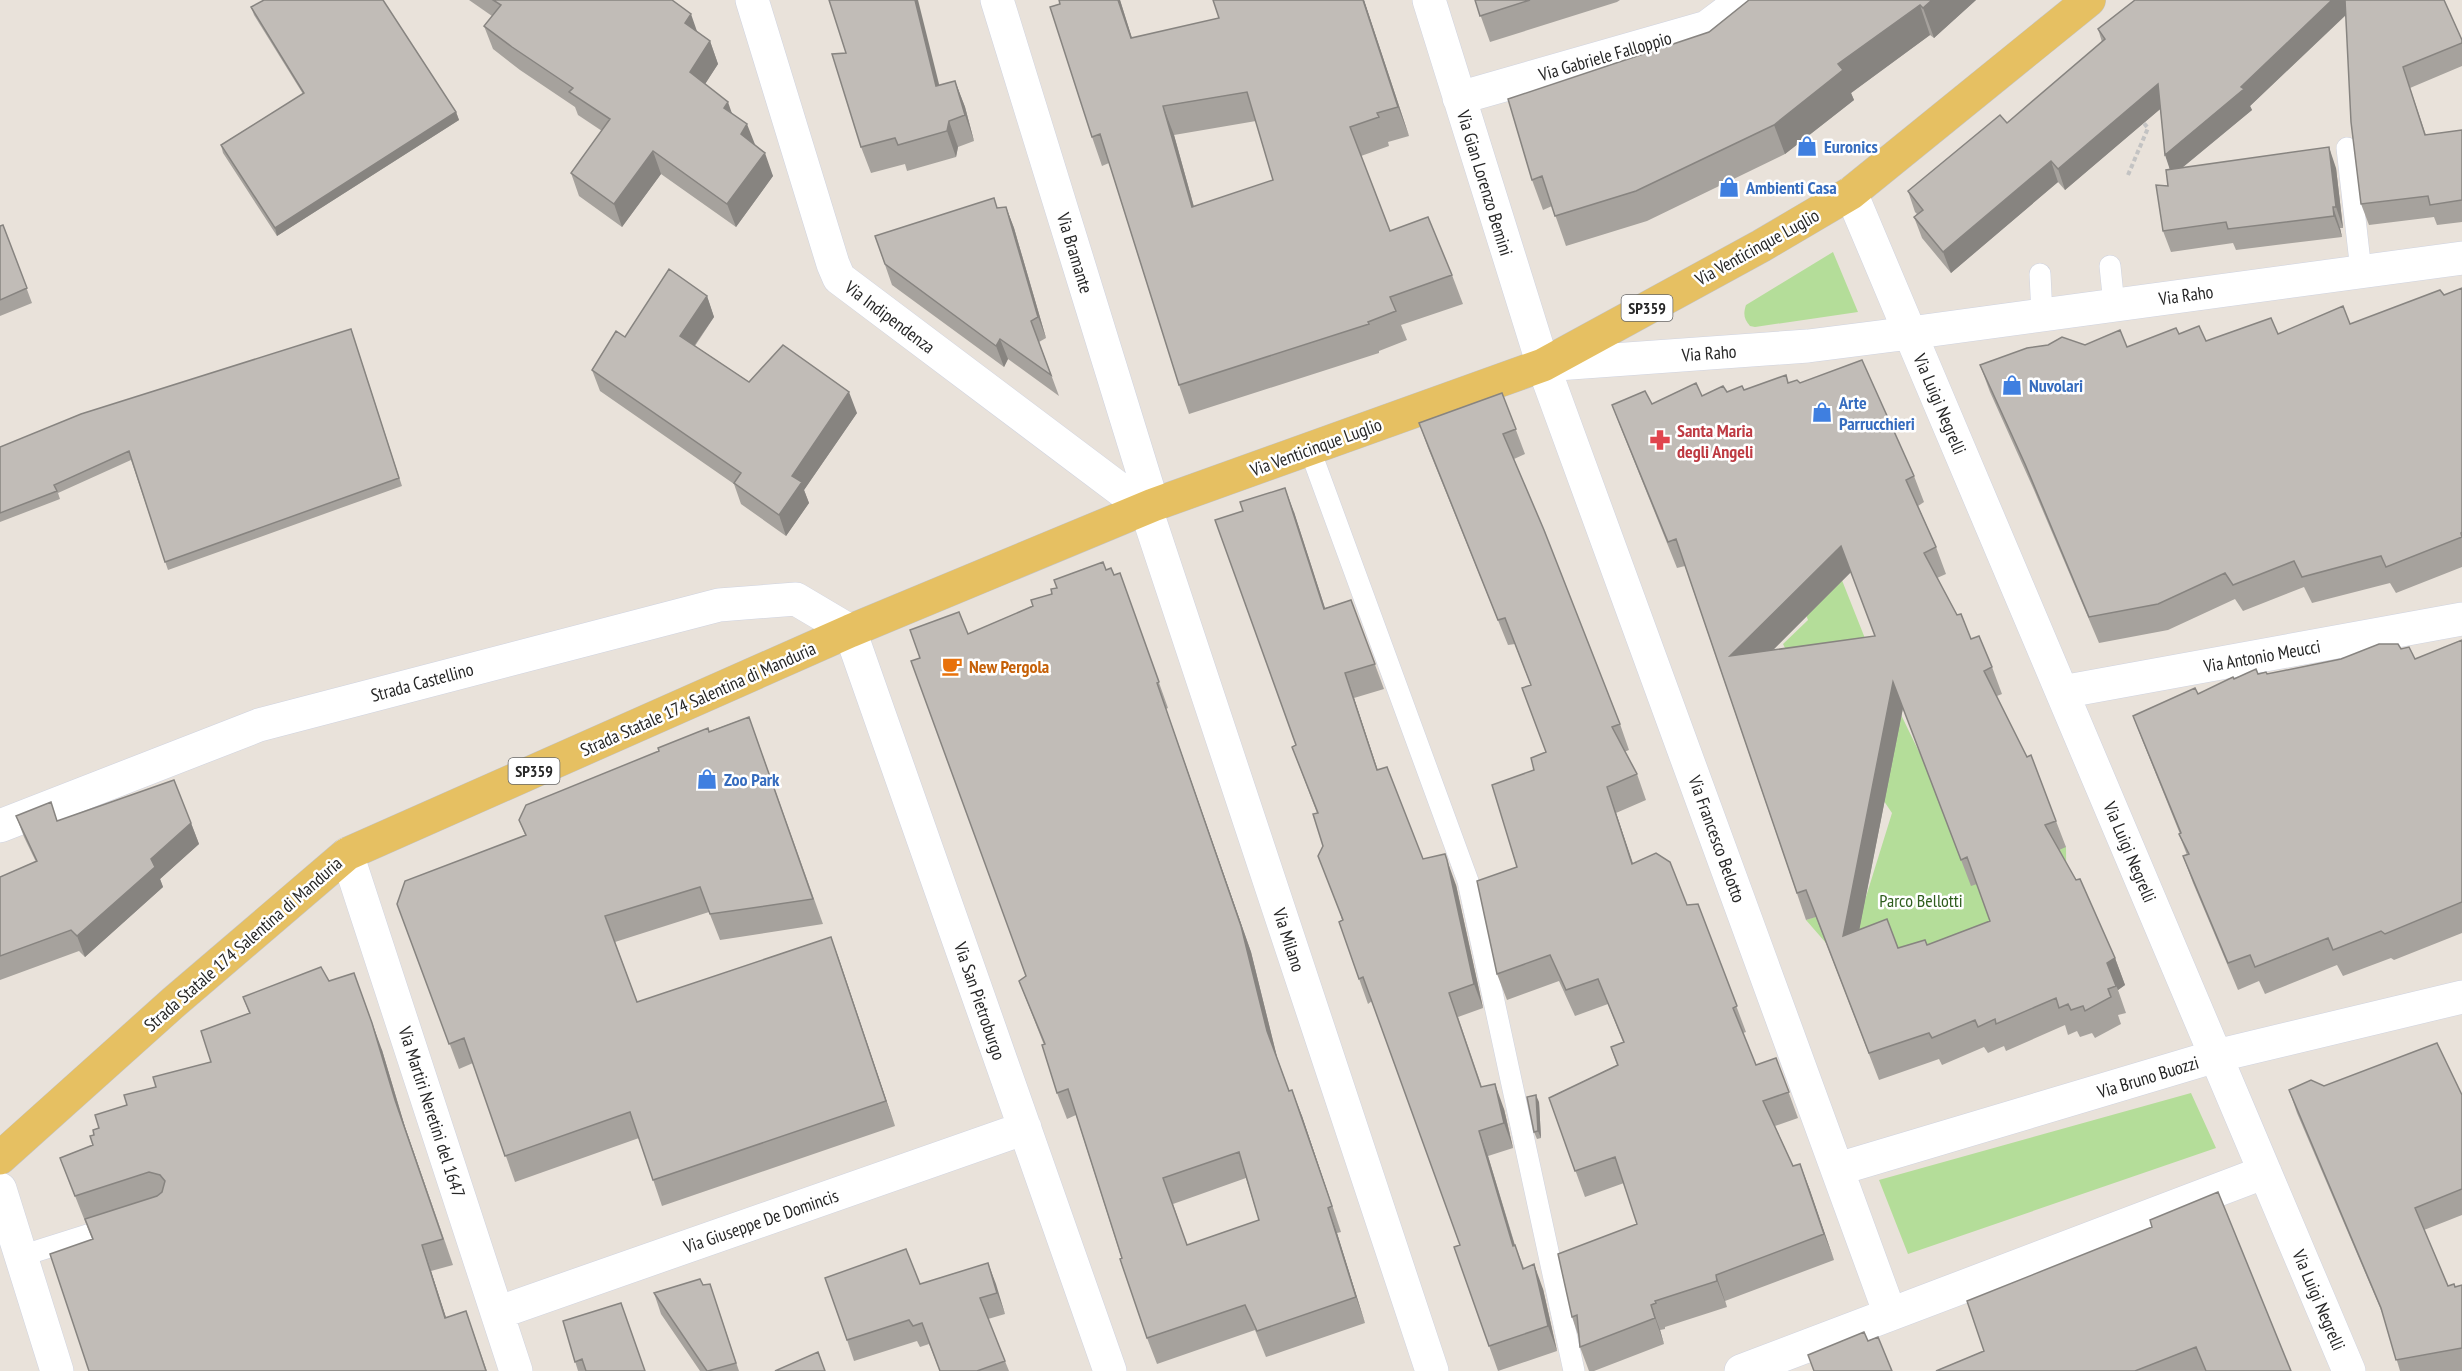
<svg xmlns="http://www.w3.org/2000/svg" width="2462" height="1371" font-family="'PT Sans Narrow',sans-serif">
  <rect width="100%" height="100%" fill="#e9e2da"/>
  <path fill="#b4dd99" d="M1833 252 1858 312 1755 327 1750 326C1744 319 1743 314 1746 305Z
    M1828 545 1870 651 1942 799 2066 847 2067 961 1826 943 1806 920 1865 900 1892 813 1797 672 1783 644 1808 620 1792 579Z
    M2191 1093 2216 1148 1908 1254 1879 1180Z"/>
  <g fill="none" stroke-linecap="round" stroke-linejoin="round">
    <g stroke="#cfd3e0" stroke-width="22">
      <path id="service" d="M2347 148 2361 271
        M2110 266 2114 305
        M2040 274 2042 315
        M1310 450 1468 881 1574 1371
        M21 1256 116 1226"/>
    </g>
    <g stroke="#cfd3e0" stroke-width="34">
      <path id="minor" d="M752 0 833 264 839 278 1146 509 1432 1371
        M997 0 1153 505
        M1429 0 1543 365 1890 1314
        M1459 98 1707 27 1743 0
        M1851 193 1910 333 2462 258
        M1543 365 1808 346 1910 333 2349 1371
        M2062 692 2462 619
        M0 826 259 725 719 605 796 599 850 631 1110 1371
        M347 854 516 1371
        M1838 1169 2216 1056 2462 997
        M0 1189 57 1371
        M497 1313 1025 1128
        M1741 1371 2265 1172"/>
    </g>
    <g stroke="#c3c3c3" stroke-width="34">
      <path id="primary" d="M0 1158 174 1002 347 854 850 631 1153 505 1543 365 1761 246 1851 193 2089 0"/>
    </g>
    <path stroke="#c3c3c3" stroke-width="4" stroke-dasharray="4.5 3" stroke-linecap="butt" d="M2128 175 2148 128 2142 121"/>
    <use href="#service" stroke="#fff" stroke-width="21"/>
    <use href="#minor" stroke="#fff" stroke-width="33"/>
    <use href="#primary" stroke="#e6c062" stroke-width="33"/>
  </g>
  <path fill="#a6a29d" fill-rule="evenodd" d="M469 0H672L697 32 710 41 718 64 705 84 732 113 755 146 773 176 736 227 661 174 622 227 579 196 571 173 602 131 578 115 575 107 520 70 493 49 484 26 492 16Z
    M1120 0 1132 38 1364 0 1409 136 1388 142 1389 146 1361 156 1390 231 1452 275 1463 304 1401 325 1407 340 1379 351V353L1189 414 1179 385 1109 163 1102 166 1092 137 1060 4ZM1256 121 1273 180 1194 207 1174 135Z
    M1475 0H1620L1617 2 1490 42Z
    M1749 0H1976L1934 38 1930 35 1851 93 1854 100 1785 154 1647 221 1566 246 1552 206 1543 210 1532 180 1709 32Z
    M2444 0 2462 40V66L2410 88 2426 135 2462 130V222L2437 225 2434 217 2369 225 2361 204 2346 15 2250 106 2252 110 2182 168H2336L2343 228H2340L2342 237 2236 250 2233 243 2171 252 2163 231 2170 170 2160 109 2065 190 2058 182 1951 273 1922 238 1914 217 1917 214 1915 212 1908 191 2007 123 2102 42 2098 29Z
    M251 7 456 112 459 120 277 236 223 153 221 145 303 94 254 15Z
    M846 53 939 85 955 81 965 107 974 141 958 147 956 157 907 171 905 164 871 173 861 147Z
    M1006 207 1014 228 1046 338 1039 342 1059 396 1008 359 1004 367 892 285 875 236Z
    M3 225 32 303 0 316V226Z
    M2462 288V567L2396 593 2390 583 2312 603 2304 587 2243 611 2235 599 2168 630 2099 643 2034 490 1990 392 1980 365 2085 345 2127 347 2179 334 2206 341 2278 334 2350 324 2444 295Z
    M707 296 714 317 695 346 749 382 857 413 804 490 809 503 786 536 741 504 734 484 600 391 592 370 625 337Z
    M351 329 402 486 168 570 131 460 58 493 60 499 0 522V447Z
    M1788 383H1800L1914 476 1924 502 1918 506 1936 547 1946 574 1937 578 1957 615 1971 639 1992 667 2002 694 1997 696 2056 821 2066 847 2059 850 2115 958 2125 985 2118 990 2126 1013 2118 1015 2121 1024 2095 1038 2092 1033 2080 1037 2077 1031 2068 1035 2065 1025 2006 1051 2004 1046 1988 1053 1984 1047 1942 1065 1939 1059 1879 1080 1816 917 1806 920 1685 566 1677 568 1622 431 1612 405 1652 404 1702 396ZM1851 572 1875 636 1772 651ZM1903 708 1971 886 1977 884 1990 921 1927 945 1898 948 1859 930Z
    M1502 393 1525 454 1514 459 1620 724 1629 750 1624 752 1637 774 1646 800 1616 813 1633 863 1687 905 1698 904 1746 1032 1743 1033 1756 1065 1776 1058 1798 1118 1775 1126 1793 1166 1800 1164 1834 1260 1725 1301 1727 1307 1665 1327V1329L1660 1330 1664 1344 1594 1371H1589L1580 1347 1579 1338 1572 1317 1637 1224 1624 1183 1585 1197 1549 1098 1617 1065 1611 1047 1623 1042 1608 1004 1575 1016 1559 981 1507 1000 1497 974 1534 770 1546 752 1522 688 1531 686 1515 644 1508 645 1428 448 1419 423Z
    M1243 511 1294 512 1325 608 1351 600 1384 689 1354 698 1377 770 1423 859 1456 885 1483 1008 1458 1017 1482 1087 1504 1109 1513 1148 1488 1156 1515 1245 1524 1268 1543 1289 1557 1351 1498 1371 1454 1247 1460 1245 1372 1001 1368 1004 1339 922 1342 920 1323 846 1317 813 1292 747 1296 745Z
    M1106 570 1114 575 1120 573 1168 708 1166 709 1251 952 1277 1057 1289 1091 1302 1116 1341 1232 1337 1233 1365 1323 1266 1357 1255 1330 1157 1364 1147 1338 1076 1115 1067 1119 1057 1093 1044 1045 1019 981 1026 976 920 658 968 634 1033 606 1052 594ZM1246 1178 1259 1220 1187 1245 1173 1204Z
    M2462 640V933L2394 960 2391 958 2343 976 2337 965 2265 994 2259 981 2238 990 2193 883 2183 856 2187 855 2179 834H2180L2143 742 2133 716 2198 694 2234 679 2258 674H2267L2401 649 2415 659Z
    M749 717 823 924 720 940 709 912 615 942 637 1002 831 937 895 1126 662 1206 639 1138 515 1182 473 1063 459 1069 407 929 525 835 519 820 710 731Z
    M16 816 58 821 191 823 199 844 160 879 163 887 85 957 79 951 0 980V877L36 862 24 837Z
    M329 981 382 1050 405 1127 453 1265 431 1271 446 1318 466 1311 487 1371H89L92 1239 60 1158 93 1145 94 1135 99 1128 127 1105 211 1062 249 1013 243 997Z
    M2324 1086 2462 1095V1215L2424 1230 2448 1286 2455 1287 2462 1285V1371H2400L2384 1317 2297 1113 2289 1090Z
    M1539 1102 1541 1138 1537 1139 1534 1132Z
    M2152 1227 2291 1371H1936L1984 1351Z
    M988 1263 1005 1314 988 1319 1009 1371H940L929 1344 920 1347 917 1341 854 1361 847 1340 920 1284Z
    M703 1285 717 1305 739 1371H700L661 1314 654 1293Z
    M563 1321 645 1371H578Z"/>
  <path fill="#878480" d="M915 0H918L946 112 936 86Z
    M1118 0H1120L1141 67 1131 38Z
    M1363 0H1364L1409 136 1398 107Z
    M1932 0H1976L1934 38 1923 8Z
    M2332 0H2349L2352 9 2250 106 2252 110 2172 176 2165 155 2241 87Z
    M1920 5 1930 35 1851 93 1854 100 1785 154 1774 125 1838 64Z
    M691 14 699 37 685 23Z
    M710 41 718 64 698 95 690 72Z
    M955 81 965 107 974 141 965 115Z
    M2158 84 2165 105 2065 190 2058 169Z
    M728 102 736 125 724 108Z
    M1163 106 1174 135 1202 236 1192 207Z
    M456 112 459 120 277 236 275 228Z
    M949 121 958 147 956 157 947 131Z
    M747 124 756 147 741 134Z
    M2329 147 2336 168 2343 228 2336 207Z
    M653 151 661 174 622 227 614 204Z
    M765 153 773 176 736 227 727 204Z
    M2051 161 2058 182 1951 273 1943 252Z
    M1006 207 1014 228 1046 338 1038 317Z
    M2333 207 2340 228 2342 237 2334 216Z
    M707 296 714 317 687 356 680 336Z
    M1000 339 1008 359 1004 367 996 346Z
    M849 392 857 413 804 490 809 503 786 536 779 515 792 476Z
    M1285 488 1294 512 1333 633 1324 609Z
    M1841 546 1851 572 1740 683 1730 656Z
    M1345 673 1354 698 1386 795 1377 770Z
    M1893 682 1903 708 1853 962 1843 936Z
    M1166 709 1251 952 1277 1057 1267 1031Z
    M1607 787 1616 813 1641 889 1632 864Z
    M191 823 199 844 160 879 163 887 85 957 77 936 151 859Z
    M1447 860 1456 885 1483 1008 1474 984Z
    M831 937 840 962 895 1126 886 1101Z
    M2115 958 2125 985 2118 990 2107 963Z
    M354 973 382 1050 405 1127 453 1265 395 1100Z
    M1495 1084 1504 1109 1513 1148 1504 1123Z
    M1292 1090 1302 1116 1341 1232 1332 1206Z
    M1536 1095 1539 1102 1541 1138 1538 1131Z
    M1479 1131 1488 1156 1522 1270 1513 1246Z
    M1800 1164 1810 1190 1834 1260 1824 1234Z
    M1328 1208 1337 1233 1365 1323 1356 1297Z
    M422 1245 431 1271 455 1345 445 1318Z
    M988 1263 996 1284 1005 1314 997 1293Z
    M1534 1264 1543 1289 1557 1351 1548 1326Z
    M1716 1275 1725 1301 1727 1307 1717 1281Z
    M1651 1305 1660 1330 1664 1344 1655 1318Z"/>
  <path fill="#c1bcb7" stroke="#878480" stroke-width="1.5" fill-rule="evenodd" d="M264 0H383L456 112 275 228 221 145 304 93 251 7Z
    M493 0H672L691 14 685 23 710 41 690 72 728 102 724 108 747 124 741 134 765 153 727 204 653 151 614 204 571 173 610 119 569 92 573 88 512 47 484 26 501 5Z
    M829 0H915L936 86 955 81 965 115 949 121 947 131 898 145 895 138 861 147 832 54 846 53Z
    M1059 0H1118L1131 38 1219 18 1213 0H1363L1398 107 1377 113 1379 117 1350 127 1390 231 1428 217 1452 275 1390 297 1396 311 1368 322 1369 324 1179 385 1100 134 1092 137 1050 7 1060 4ZM1247 92 1273 180 1192 207 1163 106Z
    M1475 0H1530L1480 16Z
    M1749 0H1932L1923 8 1920 5 1838 64 1843 70 1774 125 1636 191 1555 216 1542 176 1532 180 1508 99 1709 32Z
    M2135 0H2332L2241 87 2244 89 2165 155 2158 84 2058 169 2051 161 1943 252 1914 217 1923 210 1908 191 2000 115 2007 123 2105 39 2098 29Z
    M2345 0H2444L2462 40V43L2403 67 2425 135 2462 130V200L2430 205 2428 196 2361 204 2351 122Z
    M2329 147 2336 207H2333L2334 216 2228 229 2226 222 2163 231 2156 185 2168 186 2166 170Z
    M994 198 997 208 1006 207 1038 317 1031 321 1051 375 1000 339 996 346 885 264 875 236Z
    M3 225 27 288 0 300V226Z
    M669 269 707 296 680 336 749 382 783 345 849 392 792 476 802 482 779 515 734 483 741 473 592 370 616 331 625 337Z
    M2462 288V532L2461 533 2462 537 2386 567 2381 556 2302 577 2294 561 2233 585 2225 573 2158 604 2089 617 2025 464 1980 365 2027 348 2048 345 2062 337 2085 345 2120 330 2127 347 2176 328 2179 334 2199 326 2206 341 2271 318 2278 334 2343 306 2350 324 2440 290 2444 295Z
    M351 329 399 478 165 562 129 451 54 485 57 491 0 513V447L81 414Z
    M1862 360 1914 476 1906 480 1936 547 1924 553 1957 615 1961 614 1971 639 1979 636 1992 667 1984 671 2027 757 2031 755 2056 821 2045 825 2076 880 2080 879 2115 958 2107 963 2116 986 2108 989 2111 997 2085 1011 2083 1006 2071 1010 2068 1004 2059 1008 2056 998 1996 1024 1995 1019 1978 1027 1975 1020 1932 1038 1929 1033 1869 1053 1806 890 1797 893 1676 539 1668 542 1612 405 1645 391 1652 404 1696 383 1702 396 1723 386 1727 392 1742 386 1744 390 1786 375 1788 383 1797 380 1800 383ZM1841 546 1875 636 1730 656ZM1893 682 1961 860 1967 857 1990 921 1927 945 1925 940 1898 948 1887 919 1843 936Z
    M1502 393 1516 429 1503 434 1544 530 1620 724 1612 727 1637 774 1607 787 1632 864 1656 853 1670 862 1687 905 1698 904 1737 1006 1733 1008 1756 1065 1776 1058 1789 1092 1763 1101 1793 1166 1800 1164 1824 1234 1716 1275 1717 1281 1655 1301 1656 1303 1651 1305 1655 1318 1580 1347 1577 1315 1572 1317 1558 1254 1637 1224 1615 1157 1575 1171 1549 1098 1618 1065 1611 1047 1624 1042 1598 979 1566 990 1550 955 1497 974 1477 881 1517 867 1492 785 1534 770 1531 758 1546 752 1522 688 1531 685 1505 618 1498 620 1419 423Z
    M1285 488 1324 609 1351 600 1375 664 1345 673 1377 770 1387 767 1423 859 1445 854 1447 860 1474 984 1449 993 1481 1087 1495 1084 1504 1123 1479 1131 1513 1246 1515 1245 1523 1269 1534 1264 1548 1326 1489 1346 1454 1247 1460 1245 1363 977 1359 979 1339 922 1343 920 1318 856 1323 846 1313 814 1318 813 1292 747 1296 745 1215 520 1243 511 1240 502Z
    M1103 562 1106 570 1111 568 1114 575 1120 573 1159 682 1157 683 1241 926 1267 1031 1289 1091 1292 1090 1332 1206 1328 1208 1356 1297 1257 1331 1245 1305 1147 1338 1120 1259 1122 1258 1068 1089 1057 1093 1042 1045 1045 1044 1019 981 1026 976 911 661 920 658 910 630 959 612 968 634 1033 606 1031 600 1052 594 1051 589 1057 588 1054 580ZM1239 1152 1259 1220 1187 1245 1163 1178Z
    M2462 640V902L2385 934 2381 931 2333 950 2328 938 2255 967 2250 955 2228 963 2183 856 2189 854 2179 834 2181 833 2133 716 2195 688 2198 694 2233 677 2234 679 2256 669 2258 674 2266 672 2267 674 2341 659 2379 644H2398L2401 649 2409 647 2415 659Z
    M749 717 813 899 710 914 700 887 605 916 637 1002 831 937 886 1101 653 1180 630 1112 505 1156 464 1038 449 1044 397 904 405 881 526 835 519 820 526 805 659 751 658 748 708 728 709 732Z
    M174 780 191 823 151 859 155 867 77 936 71 930 0 956V877L37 861 16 816 51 802 57 821Z
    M321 967 329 981 354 973 372 1023 395 1100 443 1239 422 1245 445 1318 466 1311 486 1371H89L50 1254 93 1239 85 1219 157 1196 162 1192 165 1181 160 1175 149 1172 75 1196 60 1158 93 1145 90 1136 94 1135 93 1130 99 1128 95 1115 127 1105 124 1095 156 1087 153 1077 211 1062 201 1031 250 1013 243 997Z
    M2437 1043 2462 1095V1189L2415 1208 2448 1286 2454 1284 2455 1287 2462 1285V1348L2396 1360 2381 1308 2289 1090 2311 1080 2324 1086Z
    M1536 1095 1538 1131 1534 1132 1527 1097Z
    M2218 1192 2291 1371H2206L2196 1347 2135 1371H1936L1984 1351 1967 1301 2152 1227 2150 1220Z
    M906 1249 920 1284 988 1263 997 1293 980 1298 1005 1361 977 1371H940L922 1323 913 1326 909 1320 847 1340 825 1278Z
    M700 1279 703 1285 710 1284 736 1363 708 1371H707L654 1293Z
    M621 1303 645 1371H586L582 1359 575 1362 563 1321Z
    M1864 1332 1868 1341 1878 1337 1892 1371H1814L1808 1355Z
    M818 1352 825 1371H775Z"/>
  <defs>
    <g id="shop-bare" transform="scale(1.62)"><path d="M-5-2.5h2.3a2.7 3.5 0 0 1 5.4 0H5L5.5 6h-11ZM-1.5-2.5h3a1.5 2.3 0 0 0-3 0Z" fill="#3f7fe0" stroke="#fff" stroke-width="2.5" paint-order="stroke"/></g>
    <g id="pharmacy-bare" transform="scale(1.62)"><path d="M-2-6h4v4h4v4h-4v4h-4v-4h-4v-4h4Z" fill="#e0444e" stroke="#fff" stroke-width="2.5" paint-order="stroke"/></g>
    <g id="cafe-bare" transform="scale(1.62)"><path d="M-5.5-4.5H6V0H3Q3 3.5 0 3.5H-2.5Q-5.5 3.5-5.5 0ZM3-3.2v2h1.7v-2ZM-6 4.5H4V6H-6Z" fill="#e8710a" stroke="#fff" stroke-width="2.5" paint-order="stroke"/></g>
  </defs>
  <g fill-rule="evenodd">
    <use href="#shop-bare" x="1807" y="146"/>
    <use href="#shop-bare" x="1729" y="187"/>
    <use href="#shop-bare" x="2012" y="385"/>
    <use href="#shop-bare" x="1822" y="412"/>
    <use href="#pharmacy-bare" x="1660" y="440"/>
    <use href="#cafe-bare" x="952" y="666"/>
    <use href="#shop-bare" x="707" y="779"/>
  </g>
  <g text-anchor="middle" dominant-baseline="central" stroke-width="5" stroke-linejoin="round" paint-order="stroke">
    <g fill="#fff" stroke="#686868" stroke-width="1.5">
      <rect x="1621.5" y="295" width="51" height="26" rx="4.5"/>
      <rect x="508.5" y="758" width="51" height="26" rx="4.5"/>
    </g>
    <g font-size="16" font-weight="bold" fill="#272727">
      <text x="1647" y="308">SP359</text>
      <text x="534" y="771">SP359</text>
    </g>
    <g font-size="18" fill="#272727" stroke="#fff">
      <text transform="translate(1605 56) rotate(-16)">Via Gabriele Falloppio</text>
      <text transform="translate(1485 183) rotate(73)">Via Gian Lorenzo Bemini</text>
      <text transform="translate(1757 247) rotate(-29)">Via Venticinque Luglio</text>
      <text transform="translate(1075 253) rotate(73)">Via Bramante</text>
      <text transform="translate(2186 295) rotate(-8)">Via Raho</text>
      <text transform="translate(890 317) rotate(37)">Via Indipendenza</text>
      <text transform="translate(1709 353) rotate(-4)">Via Raho</text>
      <text transform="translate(1940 404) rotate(67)">Via Luigi Negrelli</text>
      <text transform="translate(1316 447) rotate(-20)">Via Venticinque Luglio</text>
      <text transform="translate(2262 656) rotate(-10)">Via Antonio Meucci</text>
      <text transform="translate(422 682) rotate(-15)">Strada Castellino</text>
      <text transform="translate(698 699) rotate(-24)">Strada Statale 174 Salentina di Manduria</text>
      <text transform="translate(1717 839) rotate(70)">Via Francesco Belotto</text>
      <text transform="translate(2130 852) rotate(67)">Via Luigi Negrelli</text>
      <text transform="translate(1289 940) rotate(72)">Via Milano</text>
      <text transform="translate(243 944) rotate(-41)">Strada Statale 174 Salentina di Manduria</text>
      <text transform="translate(980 1001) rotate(71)">Via San Pietroburgo</text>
      <text transform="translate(2148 1077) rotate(-17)">Via Bruno Buozzi</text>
      <text transform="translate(432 1112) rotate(72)">Via Martiri Neretini del 1647</text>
      <text transform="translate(761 1221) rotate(-19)">Via Giuseppe De Domincis</text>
      <text transform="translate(2319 1300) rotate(67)">Via Luigi Negrelli</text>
    </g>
    <g font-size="18" font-weight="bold" fill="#366cbe" stroke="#fff" text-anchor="start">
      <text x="1824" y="146">Euronics</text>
      <text x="1746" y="187">Ambienti Casa</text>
      <text x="2029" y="385">Nuvolari</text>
      <text x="1839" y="402">Arte<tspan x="1839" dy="21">Parrucchieri</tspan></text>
      <text x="724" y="779">Zoo Park</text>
    </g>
    <g font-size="18" font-weight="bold" fill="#be3a42" stroke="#fff" text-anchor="start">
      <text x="1677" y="430">Santa Maria<tspan x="1677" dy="21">degli Angeli</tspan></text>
    </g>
    <g font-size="18" font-weight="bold" fill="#c56008" stroke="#fff" text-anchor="start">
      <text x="969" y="666">New Pergola</text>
    </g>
    <g font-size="18" fill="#2f5e1e" stroke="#fff">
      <text x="1921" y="900">Parco Bellotti</text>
    </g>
  </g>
</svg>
